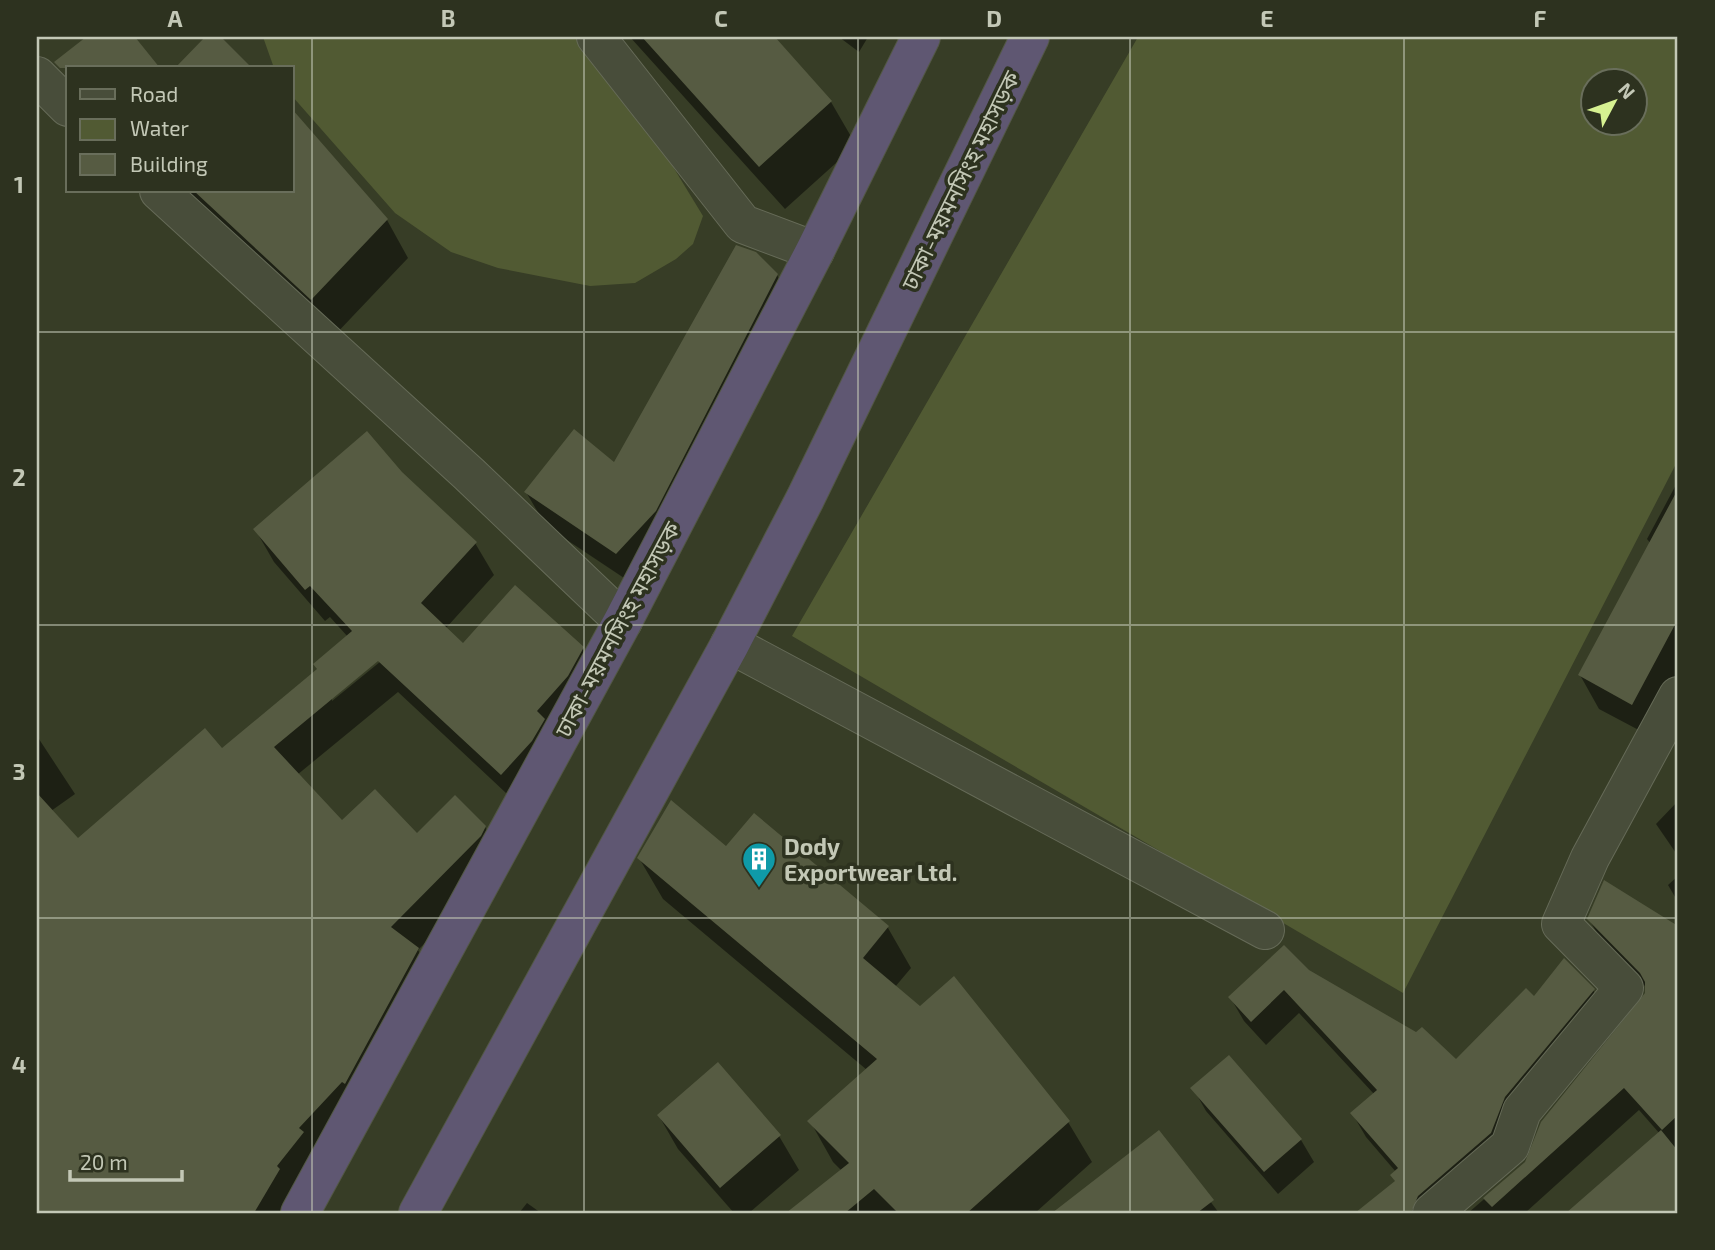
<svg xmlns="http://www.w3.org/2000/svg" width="1715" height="1250" font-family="'Exo 2','Noto Sans Bengali',sans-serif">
  <rect width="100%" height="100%" fill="#373d26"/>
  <path fill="#515a33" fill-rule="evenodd" d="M263 37H575L661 147 703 216 693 244 676 259 635 283 590 286 498 268 451 252 395 213 292 96V68H274Z
    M1138 37H1678V460L1403 993 792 636ZM1592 80H1634V122H1592Z"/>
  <path fill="#0007" fill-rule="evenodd" d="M89 37H132L157 68H70L64 57Z
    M630 37H772L831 102 856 145 785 209Z
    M839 37H868L859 52Z
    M176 191H292L387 220 408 258 333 337Z
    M777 275 796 309 636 586 546 526 526 492 614 464Z
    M401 473 475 543 494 575 446 628 463 645 583 648 601 680 520 806 398 692 297 775 342 823 417 835 485 827 504 860 499 869 418 950 437 982 291 1213H37V736L75 794 51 811 78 840 221 750 319 671 348 637 330 617 325 621 274 562 255 529ZM384 654 386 657 332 701V697Z
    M1678 481V684L1650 736 1599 709 1580 675 1651 544 1647 539Z
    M1678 801V856L1656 824Z
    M754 815 888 928 911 968 895 987 1068 1122 1092 1162 1035 1213H789L842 1171 833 1162 810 1121 867 1070 663 899 639 858 726 848Z
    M1678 876V902L1668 885Z
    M1605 883 1678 928V1213H1569L1660 1134 1639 1110 1525 1213H1468L1526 1163 1647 994V988L1603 944 1589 919Z
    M1308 971 1456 1062 1534 998 1593 990 1607 1014 1443 1213H1357L1396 1182V1172L1366 1137 1352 1113 1374 1094 1299 1013 1266 1045 1244 1021 1230 997Z
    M1193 1088 1301 1140 1314 1162 1278 1194 1206 1111Z
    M659 1116 779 1136 799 1170 749 1213H734L678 1149Z
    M1158 1132 1219 1213H1055Z
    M527 1203 541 1213H519Z"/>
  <path fill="#565b42" d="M86 37H135L160 68H60L54 62Z
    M205 37H221L252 68H175Z
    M642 37H775L832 101 759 167Z
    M292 109 388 219 311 300 194 191H292Z
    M736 245 756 252 778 274 656 511 616 554 524 492 574 429 614 462Z
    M367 431 402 472 477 542 421 603 463 643 515 585 584 647 568 676 537 711 545 719 532 741 501 775 378 661 274 747 342 820 375 789 417 833 455 795 486 826 481 836 391 927 419 948 345 1084 342 1082 299 1128 304 1132 277 1166 280 1169 254 1213H37V793L78 838 205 728 222 748 317 669 313 664 352 631 310 586 305 590 253 529Z
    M1678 489V619L1632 705 1578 675Z
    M671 800 726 846 754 813 889 926 863 958 920 1006 954 976 1070 1121 967 1213H898L874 1189 845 1213H786L849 1163 807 1121 877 1059 637 858Z
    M1604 880 1678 926V1115L1662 1130 1624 1088 1492 1207 1483 1198 1525 1162 1541 1122 1645 993V982L1640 973 1587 919Z
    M1284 945 1309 970 1416 1032 1422 1027 1456 1059 1526 988 1534 996 1564 958 1595 989 1505 1097 1491 1133 1418 1196 1411 1213H1355L1395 1181 1390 1175 1398 1168 1350 1113 1377 1090 1284 990 1251 1022 1228 997Z
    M1229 1055 1302 1139 1264 1172 1190 1088Z
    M718 1062 781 1135 720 1188 657 1115Z
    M1159 1130 1214 1200 1197 1213H1052Z
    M1661 1130 1678 1151V1213H1566Z"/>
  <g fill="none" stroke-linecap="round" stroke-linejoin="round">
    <g stroke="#666b58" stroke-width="40">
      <path id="minor" d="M596 37 743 224 815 251
        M37 76 68 107
        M159 191 469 474 623 621
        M730 644 1265 930
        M1432 1213 1510 1146 1522 1111 1624 988 1561 924 1590 858 1678 696"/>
    </g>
    <g stroke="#535845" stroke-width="40">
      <path id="highway" d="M300 1213 623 621 815 251 921 37
        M418 1213 730 644 805 499 1030 37"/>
    </g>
    <use href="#minor" stroke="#484d3a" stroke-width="38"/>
    <use href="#highway" stroke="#5f5772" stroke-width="38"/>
  </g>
  <path fill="none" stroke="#c3c8b6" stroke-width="2" stroke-opacity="0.55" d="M312 37V1213M584 37V1213M858 37V1213M1130 37V1213M1404 37V1213M37 332H1678M37 625H1678M37 918H1678"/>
  <defs>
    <g id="building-pin" transform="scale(1.75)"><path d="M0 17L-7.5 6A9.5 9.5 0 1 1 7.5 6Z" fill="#0f9aa8" stroke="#2d321f"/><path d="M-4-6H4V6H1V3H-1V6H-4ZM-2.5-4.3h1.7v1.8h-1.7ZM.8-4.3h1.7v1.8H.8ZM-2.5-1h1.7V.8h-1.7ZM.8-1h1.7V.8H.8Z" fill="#fff"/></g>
  </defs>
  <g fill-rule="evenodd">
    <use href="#building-pin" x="759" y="859"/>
  </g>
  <g text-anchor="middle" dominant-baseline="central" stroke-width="7" stroke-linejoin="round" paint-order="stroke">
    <g font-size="23" fill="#c3c8b6" stroke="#2d321f">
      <text transform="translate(960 180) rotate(-64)">ঢাকা-ময়মনসিংহ মহাসড়ক</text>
      <text transform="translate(617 629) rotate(-62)">ঢাকা-ময়মনসিংহ মহাসড়ক</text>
    </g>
    <g font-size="23" font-weight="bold" fill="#c3c8b6" stroke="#2d321f" text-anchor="start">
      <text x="784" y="846">Dody<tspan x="784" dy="26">Exportwear Ltd.</tspan></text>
    </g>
  </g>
  <rect width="1715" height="1250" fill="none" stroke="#2d321f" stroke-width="77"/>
  <rect x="66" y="66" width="228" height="126" fill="#2d321f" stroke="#696e5b" stroke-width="2"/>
  <rect x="80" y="89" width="35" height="10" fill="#484d3a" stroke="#696e5b" stroke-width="2"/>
  <text x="130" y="102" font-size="21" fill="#c3c8b6">Road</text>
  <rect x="80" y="119" width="35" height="21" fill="#515a33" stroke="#696e5b" stroke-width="2"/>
  <text x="130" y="136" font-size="21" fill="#c3c8b6">Water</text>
  <rect x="80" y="154" width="35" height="21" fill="#565b42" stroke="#696e5b" stroke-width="2"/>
  <text x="130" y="172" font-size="21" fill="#c3c8b6">Building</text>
  <g transform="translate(1614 102) rotate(49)"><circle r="33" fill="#2d321f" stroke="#696e5b" stroke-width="2"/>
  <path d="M0-5L12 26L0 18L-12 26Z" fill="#d6f191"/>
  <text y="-10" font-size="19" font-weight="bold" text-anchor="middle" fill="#c3c8b6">N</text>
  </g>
  <path d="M70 1170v10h112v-10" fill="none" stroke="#c3c8b6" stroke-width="3.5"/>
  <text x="80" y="1170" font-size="21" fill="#c3c8b6" stroke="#2d321f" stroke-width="5" paint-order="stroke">20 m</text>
  <rect x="38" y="38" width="1638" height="1174" fill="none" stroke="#c3c8b6" stroke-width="2.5"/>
  <g font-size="23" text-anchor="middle" font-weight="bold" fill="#c3c8b6">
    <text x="175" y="27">A</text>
    <text x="448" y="27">B</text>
    <text x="721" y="27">C</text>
    <text x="994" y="27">D</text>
    <text x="1267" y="27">E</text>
    <text x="1540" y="27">F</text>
    <text x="19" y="193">1</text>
    <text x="19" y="486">2</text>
    <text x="19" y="780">3</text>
    <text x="19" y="1073">4</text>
  </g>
</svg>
